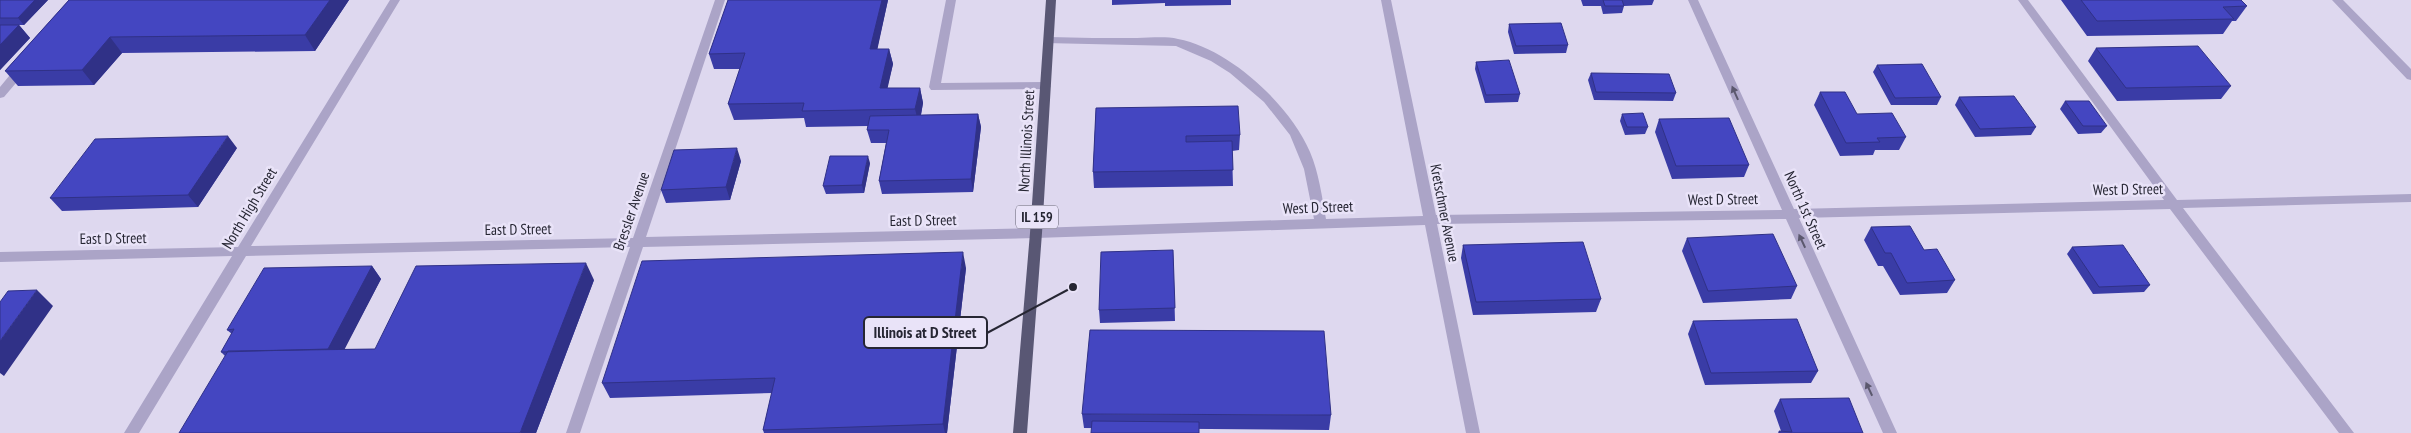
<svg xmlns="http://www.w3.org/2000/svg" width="2411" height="433" font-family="'PT Sans Narrow',sans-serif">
  <rect width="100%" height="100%" fill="#ded8ef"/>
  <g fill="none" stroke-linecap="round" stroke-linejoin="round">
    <path fill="#aba4c7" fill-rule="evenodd" d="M390 0H400L251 246 633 238 715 0H725L646 237 1036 228 1314 219 1304 169 1290 135 1264 102 1230 73 1211 61 1176 46 1045 43 1044 41 1045 39 1049 37C1078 38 1107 38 1137 38 1150 38 1165 36 1178 39 1230 49 1290 105 1310 152 1319 173 1322 197 1326 219L1423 216 1381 0H1391L1436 215 1782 210 1688 0H1698L1794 209 2164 200 2018 0H2028L2177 200 2411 194V202L2183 208 2354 433H2339L2170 209 1799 218 1897 433H1883L1786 219 1437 224 1480 433H1466L1425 225 1036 238 643 247 580 433H566L630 247 246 256 139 433H124L232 256 0 262V252L238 247Z
      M946 0H956L941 83 1045 82 1051 86 1049 89 931 90 929 87Z
      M2332 0H2343L2411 69V80L2407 79Z
      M23 63 29 67 27 70 4 97 0 98V87L19 64Z"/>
    <path fill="#595774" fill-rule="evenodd" d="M1046 0H1056L1042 233 1027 433H1013L1030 233Z"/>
  </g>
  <path fill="#3a3ca6" d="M0 0H48L24 25H19L30 38 0 70Z
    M69 0H349L315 51 122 53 94 85 18 86 5 71Z
    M728 0H888L877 49H889L893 64 887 88H920L923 103 921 115 978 114 981 127 973 192 882 194 879 181 886 143H871L867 130 868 126 806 127 804 118 734 120 728 104 740 69H714L709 54Z
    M1112 0H1231V5L1165 6V3L1112 5Z
    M1581 0H1654L1652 5 1624 6 1622 13 1603 14 1601 6H1583Z
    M2061 0H2241L2247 6 2236 21H2232L2223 34 2087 36Z
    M1509 24 1568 45 1566 53 1514 54 1508 32Z
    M2096 48 2231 86 2221 99 2117 101 2088 61Z
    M1476 62 1520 94 1518 102 1485 103 1475 69Z
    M1877 65 1941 97 1937 105H1891L1873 72Z
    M1591 73 1676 93 1673 101 1594 100 1588 80Z
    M1820 92 1857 114 1906 137 1899 150H1875L1873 155 1840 156 1814 105Z
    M1959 97 2036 127 2031 135 1975 137 1955 105Z
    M2065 101 2107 126 2101 133 2078 134 2060 109Z
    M1096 108 1240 135 1239 150 1232 151 1233 186 1094 188 1093 172Z
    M1622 114 1648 127 1645 134 1625 135 1620 121Z
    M1659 119 1749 165 1744 177 1672 179 1655 132Z
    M237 148 198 207 62 211 50 198Z
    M741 161 730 200 666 203 661 190Z
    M870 163 864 193 826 194 823 186Z
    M1871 227 1924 250 1955 280 1947 293 1900 295 1883 266H1878L1864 240Z
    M1687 238 1797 286 1791 299 1703 303 1682 251Z
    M1463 245 1601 299 1596 312 1473 315 1461 258Z
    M2072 247 2150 285 2144 292 2093 294 2067 254Z
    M1173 250 1175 321 1100 323 1099 310Z
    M372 266 381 279 344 349H375L594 280 536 433 225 356 221 352 232 334 227 330Z
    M966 268 947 433H764L763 430 772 393 610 398 602 383Z
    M1693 321 1818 371 1811 383 1705 385 1688 334Z
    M1780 399 1863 433H1778L1779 431H1781L1774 411Z
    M1082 414 1331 415 1329 430 1084 428Z"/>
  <path fill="#303187" d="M35 0H48L24 25 18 18Z
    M330 0H349L315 51 305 35Z
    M882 0H888L874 65 870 49Z
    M19 25 30 38 0 70V45Z
    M110 37 122 53 94 85 82 70Z
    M889 49 893 64 884 104 880 88Z
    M920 88 923 103 919 125 915 109Z
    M978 114 981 127 973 192 971 179Z
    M228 136 237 148 198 207 188 195Z
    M737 148 741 161 730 200 726 187Z
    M868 156 870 163 864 193 862 185Z
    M963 252 966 268 947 433H945L943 424Z
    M586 263 594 280 536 433H520Z
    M372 266 381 279 338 362 328 349Z
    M37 290 53 306 4 376 0 373V341Z"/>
  <path fill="#4446c1" stroke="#303187" d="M0 0H35L18 18H0Z
    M69 0H330L305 35 110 37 82 70 5 71Z
    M728 0H882L870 49H889L880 88H920L915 109 802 111 804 103 728 104 745 53 709 54Z
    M1603 0H1622L1624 6H1605Z
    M2081 0H2241L2247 6 2223 7 2234 19 2097 21Z
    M1561 23 1568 45 1516 46 1509 24Z
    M0 25H19L0 45Z
    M2198 46 2231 86 2126 88 2096 48Z
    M1509 60 1520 94 1486 95 1476 62Z
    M1922 64 1941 97 1895 98 1877 65Z
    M1591 73 1669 74 1676 93 1596 92Z
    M1820 92H1845L1857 114 1892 113 1906 137 1877 138 1880 142 1846 143Z
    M2014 96 2036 127 1980 129 1959 97Z
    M2065 101H2089L2107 126H2083Z
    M1238 106 1240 135 1186 136V142L1232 141 1233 170 1093 172 1096 108Z
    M1643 113 1648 127H1627L1622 114Z
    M978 114 971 179 879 181 889 130H867L870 116Z
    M1729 118 1749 165 1676 166 1659 119Z
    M228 136 188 195 50 198 95 139Z
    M737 148 726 187 661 190 674 150Z
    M830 156H868L862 185 823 186Z
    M1910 226 1924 250 1937 249 1955 280 1907 283 1891 253H1885L1871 227Z
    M1773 234 1797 286 1708 291 1687 238Z
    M1583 242 1601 299 1476 302 1463 245Z
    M2123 245 2150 285 2099 287 2072 247Z
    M1173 250 1175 308 1099 310 1101 252Z
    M963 252 943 424 763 430 775 378 602 383 642 261Z
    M586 263 520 433H179L228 351 375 349 416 266Z
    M372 266 328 349 221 352 234 329 227 330 264 268Z
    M37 290 0 341V302L8 291Z
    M1797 319 1818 371 1711 373 1693 321Z
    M1090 330 1324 331 1331 415 1082 414Z
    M1849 398 1863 433H1780L1779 431 1792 432 1780 399Z
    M1092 421 1199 422V433H1091Z"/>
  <defs><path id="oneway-solid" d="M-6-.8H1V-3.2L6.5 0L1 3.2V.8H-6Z" transform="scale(1.25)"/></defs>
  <g fill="#5b586e">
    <use href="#oneway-solid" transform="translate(1735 93) rotate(-114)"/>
    <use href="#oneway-solid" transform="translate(1802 241) rotate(-115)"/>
    <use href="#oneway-solid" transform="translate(1869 389) rotate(-115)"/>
  </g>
  <g text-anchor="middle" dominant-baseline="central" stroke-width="5" stroke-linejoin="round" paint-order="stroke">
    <rect fill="#e9e3f8" stroke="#605f6e" stroke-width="1" x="1016" y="205.5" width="42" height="23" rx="4"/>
    <g font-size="14" font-weight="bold" fill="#262633">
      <text x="1037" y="217">IL 159</text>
    </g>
    <g font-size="15" fill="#262633" stroke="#e9e3f8">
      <text transform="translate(1026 141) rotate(-87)">North Illinois Street</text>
      <text transform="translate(2128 189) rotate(-1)">West D Street</text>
      <text transform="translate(1723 199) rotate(-1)">West D Street</text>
      <text transform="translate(1318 207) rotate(-2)">West D Street</text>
      <text transform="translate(249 208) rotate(-59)">North High Street</text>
      <text transform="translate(1806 210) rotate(66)">North 1st Street</text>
      <text transform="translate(631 211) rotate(-71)">Bressler Avenue</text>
      <text transform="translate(1445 213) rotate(79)">Kretschmer Avenue</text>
      <text transform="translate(923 220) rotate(-1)">East D Street</text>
      <text transform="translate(518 229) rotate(-1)">East D Street</text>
      <text transform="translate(113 238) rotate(-1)">East D Street</text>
    </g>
  </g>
  <path fill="none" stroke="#262633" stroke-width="2" d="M1073 287L987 333"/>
  <circle fill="#262633" stroke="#e9e3f8" stroke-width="2" cx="1073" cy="287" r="5"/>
  <rect fill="#e9e3f8" stroke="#262633" stroke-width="2" x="864" y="317" width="123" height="31" rx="5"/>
  <g font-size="16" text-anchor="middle" font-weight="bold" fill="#262633">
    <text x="925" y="338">Illinois at D Street</text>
  </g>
</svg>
